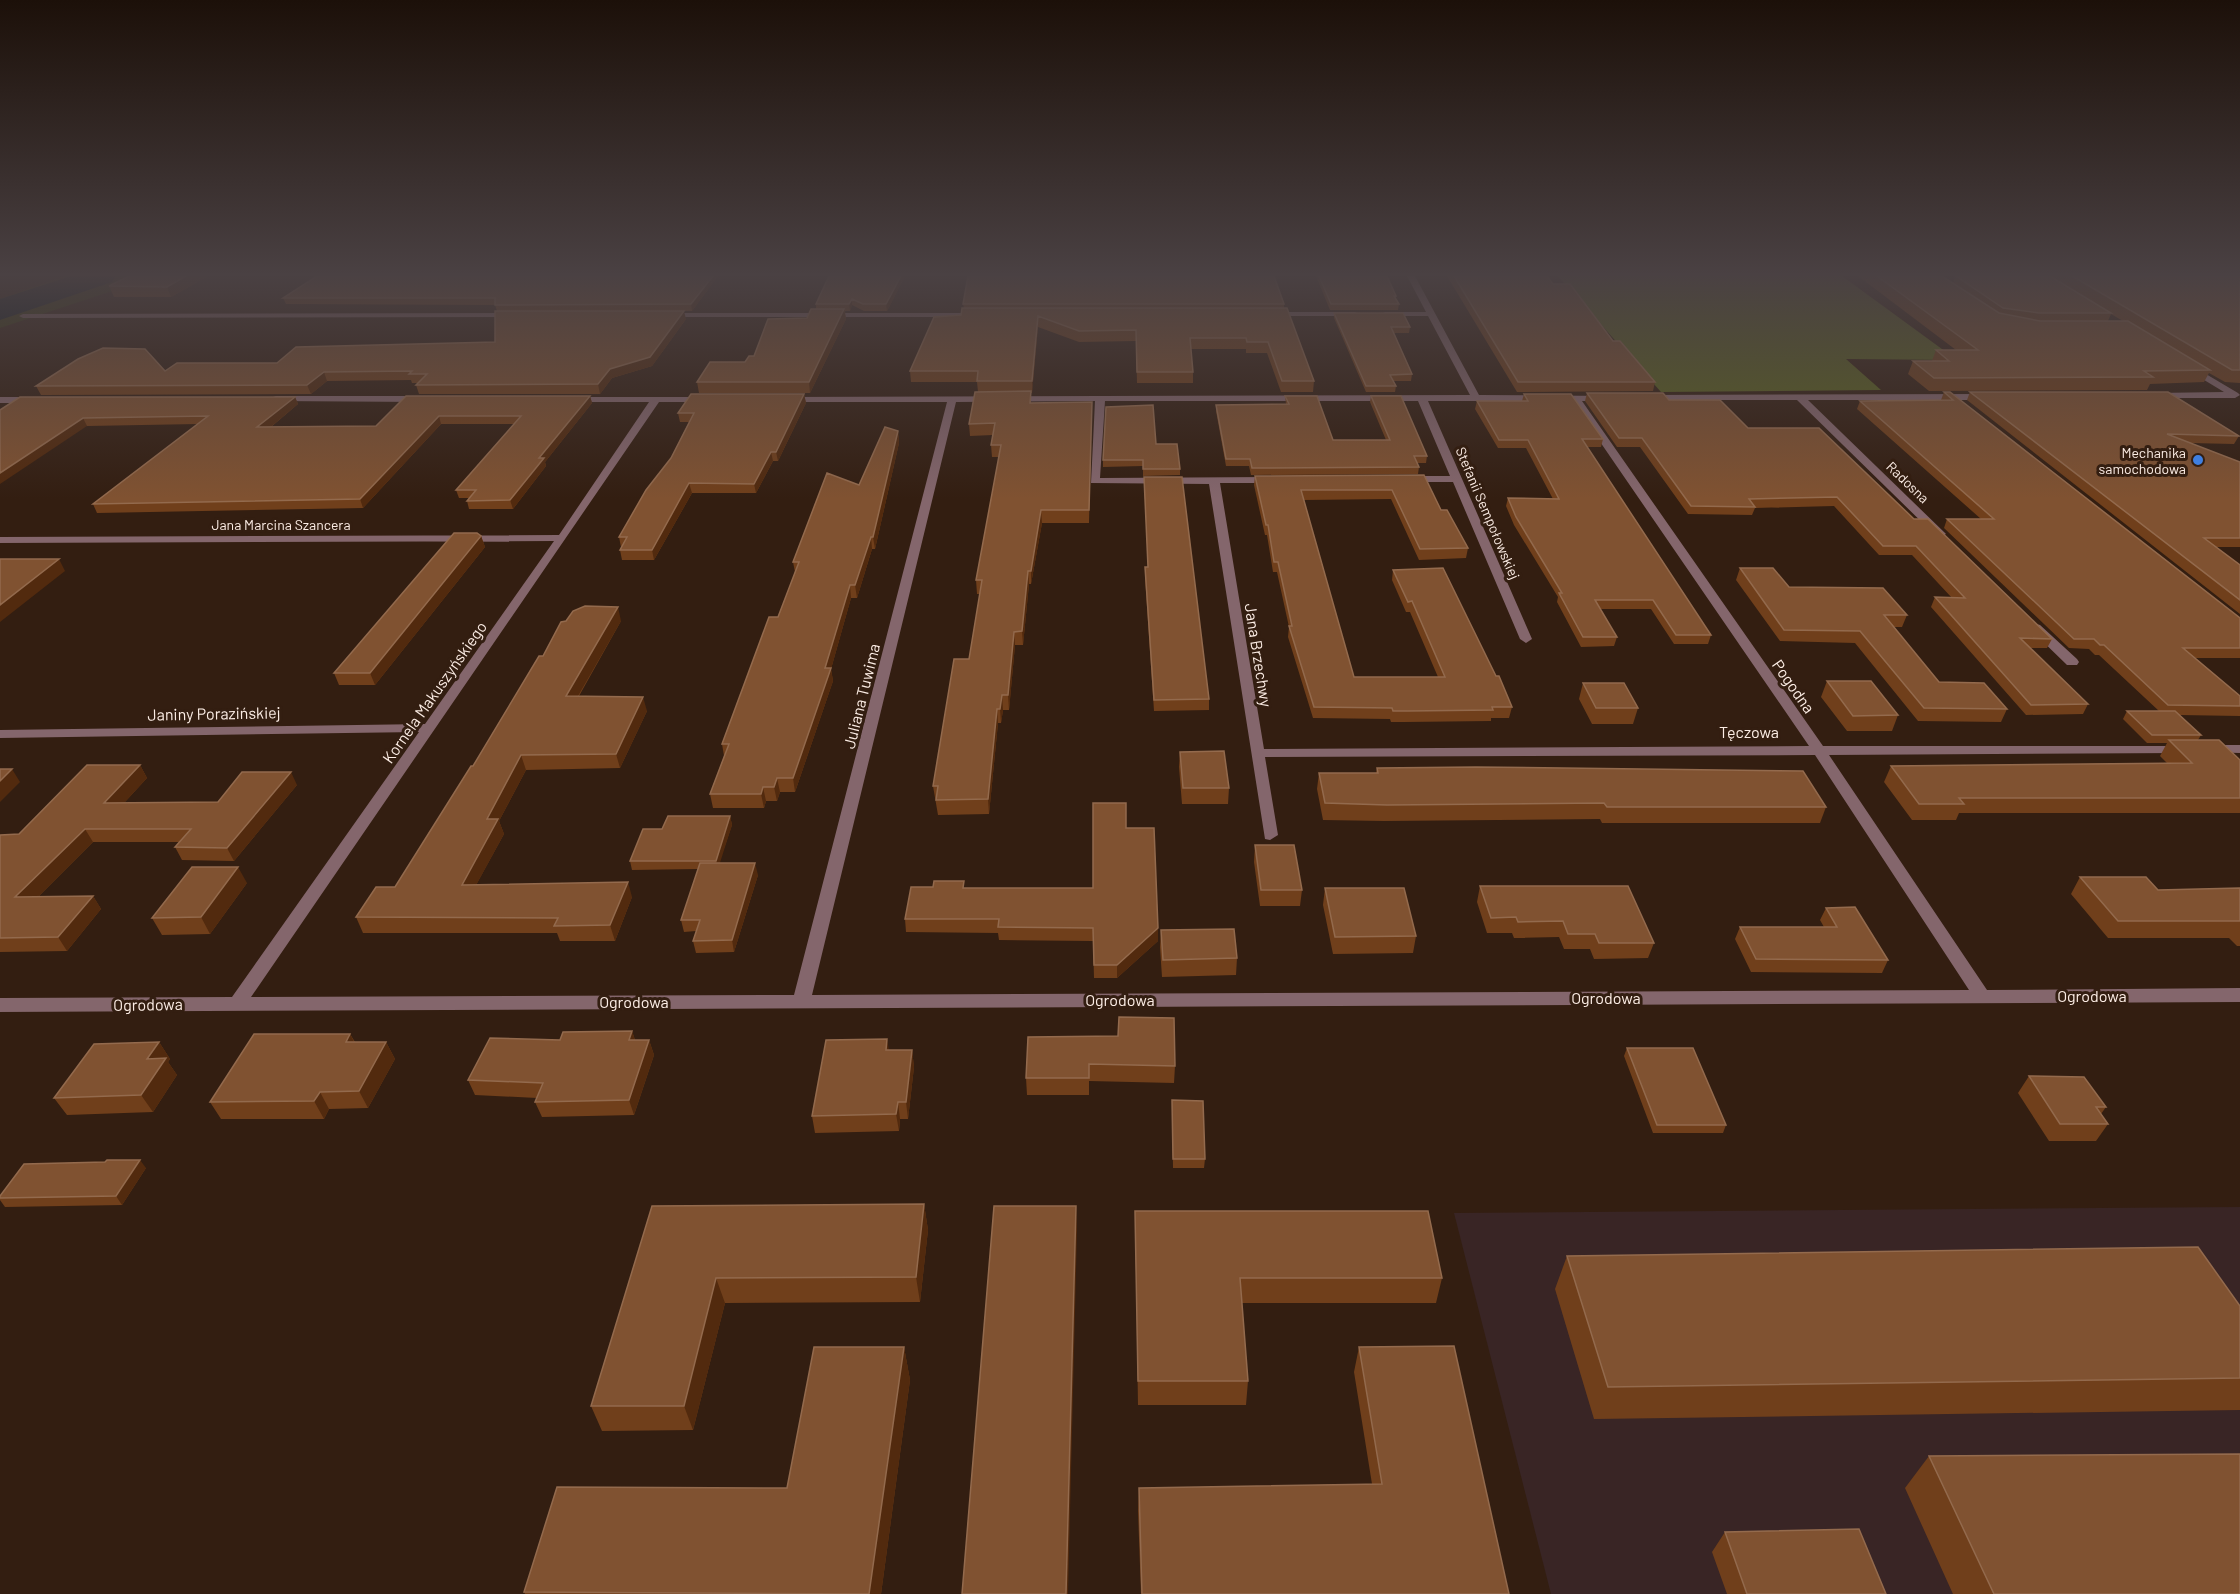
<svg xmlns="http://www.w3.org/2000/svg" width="2240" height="1594" font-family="Barlow,sans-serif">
  <rect width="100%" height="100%" fill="#331e11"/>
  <path fill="#392525" d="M2240 1207V1594H1551L1454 1213Z"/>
  <path fill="#35390d" d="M65 276H158L0 328V299Z"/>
  <path fill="#5a611f" d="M1558 276H1842L1957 360 1846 359 1881 390 1661 392Z"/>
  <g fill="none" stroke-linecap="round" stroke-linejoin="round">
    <path fill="#031521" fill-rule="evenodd" d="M71 276H116L112 282 0 320V299Z"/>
    <path fill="#84666c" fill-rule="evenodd" d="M1407 276H1415L1479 395 1608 396V400L1605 401H1582L1823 746H2187L2189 749 2182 753 1829 755 1987 990 2240 988V1002L0 1012V998L232 997 419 732 0 738V730L425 724 554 541 0 543V537L559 535 649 402H573L570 401V397H711V401L708 402H659L251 997 794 995 947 402H786L783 401V397L1470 395 1428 316H1385L1381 314 1385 312H1426ZM1095 401 1091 483 1209 484 1265 839 1270 840 1278 835 1265 757 1815 755 1969 990 812 995 956 402ZM1105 401H1418L1450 476H1406L1401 479 1406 482H1453L1520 639 1526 643 1532 639 1428 401H1572L1809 746 1264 749 1220 483H1274L1279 480 1274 477 1100 478Z
      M1271 312H1355L1359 314 1355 316H1268V312Z
      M518 313V317H515L23 318 19 316 23 314Z
      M665 313H980L984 315 980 317H662V313Z
      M2189 364 2238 393 2240 395 2235 398H2151L2149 396 2154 393 2224 392 2186 369V365Z
      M1647 395 1986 394 1991 397 1986 400H1808L1944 532 1946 534 1940 537 1936 536 1797 400H1644V396Z
      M276 396H423L428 399 423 402 273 401V397Z
      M0 397H36L41 400 36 403H0Z
      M2036 624 2040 625 2077 659 2079 662 2077 665H2067L2032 631 2030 628 2032 625Z
      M2209 745H2240V753L2204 752 2202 749Z"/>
  </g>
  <path fill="#703f1b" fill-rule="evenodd" d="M129 276H208L171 297H114L109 286Z
    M718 276 692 311H497L495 305 286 304 283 298Z
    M905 276 887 311H864L852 305 850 311H845L846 319 810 393H699L697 382 745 362 807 318 816 309V304Z
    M1316 276H1387L1396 296V299L1399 304 1398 310H1330Z
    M1447 276H1547L1553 284 1613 341 1655 382 1653 391 1517 392Z
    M1858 276H1942L1953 283 1955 276H2240V383L2225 382 2209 373 2204 382 2150 384 2147 390 1929 391 1908 374 1913 361H1932L1936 350H1956ZM2111 314 2123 321H2108Z
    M963 304H1284V308L1314 381 1313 392H1281L1267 353H1246V349H1191L1193 372V383H1137L1136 341 1079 342 1038 327 1032 393H1031V403L1092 402 1089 523H1042L1031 584H1029L1023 645H1015L1009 710H1003L1001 723H998L989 814 938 815 933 786 969 659 980 594H977L976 580 999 457H992L991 445 993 435 970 436 969 424 978 392 977 382H911L910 371 961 315 964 308Z
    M1334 313 1410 327 1409 333H1394L1412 374 1411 381H1393L1396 386 1395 392H1366L1334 318Z
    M686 319 652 366 612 378 600 394H419L416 385 418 383H412L411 380 327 381 311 394 41 395 36 386 165 371 277 363 495 342Z
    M1944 392 2240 618V658H2195L2240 696V716L2179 715 2201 735 2198 740 2240 760V813H1959L1956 820H1912L1884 782 1891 766 2167 763 2160 756 2167 743H2147L2123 719 2127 711H2159L2099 655H2095L2089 649 2069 648 1944 528 1947 519H1981L1857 409 1860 401 1941 400Z
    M1970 392 2239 436 2234 444 2190 443 2240 462V547H2216L2240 565V614L1967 400Z
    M1587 393 1669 400 1748 428 1914 519 2052 639 2047 648H2030L2088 704 2083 714 2026 715 1931 607 1935 597 1952 598 1912 555H1879L1834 506 1755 508 1752 515 1688 514 1640 447H1617L1585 401Z
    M804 394 806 403 778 461H773L756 493H692L654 560H622L620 550 621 547 619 537 671 458 689 422H680L678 413Z
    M1524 394 1603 439 1601 447H1587L1711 635 1708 644H1674L1651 609H1600L1617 637 1614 646 1581 647 1557 602 1558 597 1514 525 1506 506 1508 498 1553 499 1526 448H1498L1475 409 1477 401H1522Z
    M406 396H590L592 403 545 462 546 466 513 509H469L467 501 469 498H459L456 490 514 424H441L363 508 97 513 93 504 198 424 87 426 0 410 295 397 298 404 271 427 376 426Z
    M1285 396 1333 440H1386L1370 402 1371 396 1427 456 1426 463H1417L1419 467 1418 474 1251 475 1249 466H1226L1216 411V405L1286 404Z
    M898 431 899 443 875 549H872L857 598H851L831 669 833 681 795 792H780L777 801H766L764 808H713L710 794 724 756 722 744 778 617 795 572 793 562 859 485Z
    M1156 444 1180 469V475L1143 476V466L1103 467V460Z
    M1424 475 1441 510 1468 548 1466 558 1419 560 1391 499 1304 500 1354 677H1438L1410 612H1406L1392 580 1393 570 1496 676 1512 707 1509 718H1491V721L1405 722H1391L1390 719 1313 718 1288 637 1289 627 1277 572H1273L1267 535H1265L1254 485 1255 476Z
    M1144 477 1209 699V710L1154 711 1145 577V567H1148Z
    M481 536 485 547 375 685H339L334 673Z
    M1740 568 1789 587 1907 615 1902 627H1894L1939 682 2007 709 2001 722 1918 721 1855 643 1780 641 1736 580Z
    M621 621 579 696 647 711 620 768 526 770 499 821 504 834 476 885 632 897 615 941H560L557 933H363L356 917 395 887 473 766 543 656Z
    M1827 681 1898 715 1892 731H1847L1821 697Z
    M1583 683 1638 708 1633 724H1592L1579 699Z
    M1180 752 1229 788 1228 804H1182L1179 767Z
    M140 765 147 778 124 803 218 802 297 785 234 861 182 860 175 847 179 842H93L38 897 93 896 101 909 67 951 0 952V835L19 834Z
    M1377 768 1826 807 1820 823H1602L1600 819 1384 821 1323 820 1317 789 1319 773H1376Z
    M730 816 732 825 719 863 758 875 734 952 696 953 693 941 696 931 684 932 681 920 698 869 632 870 630 861 662 829Z
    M1126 828 1158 928V941L1117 978H1094L1093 941 999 940 998 933 906 932 905 919 933 887 964 888H1093Z
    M1255 845 1302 890 1300 906H1260L1254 862Z
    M2080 877 2158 890 2240 888V946H2237L2229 938H2108L2071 894Z
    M247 883 210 934 162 935 152 918Z
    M1480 886 1654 943 1648 958 1594 959 1590 949H1564L1559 937 1514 938 1512 933H1487L1477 902Z
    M1325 888 1416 936 1413 953 1333 954 1323 905Z
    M1826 908 1888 960 1882 973 1751 972 1735 939 1740 927H1824L1820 920Z
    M1161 930 1237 958 1236 975 1162 977 1160 947Z
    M632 1031 635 1040H649L654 1055 634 1115 542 1117 535 1102 537 1098 475 1095 468 1080 560 1040Z
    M350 1034 355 1042H386L395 1059 368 1108 329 1109 324 1119H221L210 1102Z
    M1028 1037 1175 1066 1174 1083 1089 1081V1095H1027L1026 1078Z
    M159 1042 170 1059 168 1062 177 1075 153 1112 67 1115 54 1098Z
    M1627 1048 1726 1125 1723 1133H1653L1624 1056Z
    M889 1050H912L914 1067 908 1119H900L899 1131 815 1133 812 1116Z
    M2029 1076 2106 1107 2101 1114 2108 1124 2096 1141H2049L2018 1093Z
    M1172 1100 1205 1159 1204 1168H1173Z
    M146 1168 122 1205 5 1207 0 1200V1196Z
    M924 1204 928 1230 920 1302 725 1303 693 1430 602 1431 591 1406 652 1206Z
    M1135 1211 1442 1278 1436 1303H1242L1248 1381 1246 1405H1138Z
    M1567 1256 2240 1306V1410L1594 1419 1555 1289Z
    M904 1347 910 1380 881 1594H525L524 1592 787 1488Z
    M1359 1347 1509 1594H1141L1138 1511 1139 1488 1372 1484 1354 1372Z
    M1929 1456 2240 1594H1953L1905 1488Z
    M1725 1532 1886 1594H1727L1712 1552Z"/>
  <path fill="#522a0e" d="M186 276H208L171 297 167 287Z
    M713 276H718L692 311 691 304Z
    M901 276H905L887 311 886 304Z
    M852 299V305L850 311 849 304Z
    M844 309 846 319 810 393 809 382Z
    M684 311 686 319 652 366 612 378 600 394 598 384 610 369Z
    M1038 316V327L1032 393V381Z
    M324 372 327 381 311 394 307 385Z
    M804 394 806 403 778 461 776 452Z
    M590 396 592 403 545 462 546 466 513 509 510 500 539 458Z
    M295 397 298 404 261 435 257 427Z
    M439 416 441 424 363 508 360 499Z
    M83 418 87 426 0 484V473Z
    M898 431 899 443 875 549 873 537Z
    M771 452 773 461 756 493 754 484Z
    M689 483 692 493 654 560 652 550Z
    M1041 510 1042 523 1031 584V571Z
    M481 536 485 547 375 685 370 673Z
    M871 537 872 549 857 598 855 585Z
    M59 559 65 571 0 622V605Z
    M1028 571 1029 584 1023 645 1022 631Z
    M850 585 851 598 831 669 833 681 795 792 793 778Z
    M618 607 621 621 570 710 566 696Z
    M1014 632 1015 645 1009 710 1008 695Z
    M1002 695 1003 710 1001 723 1000 709Z
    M643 697 647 711 620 768 616 754Z
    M997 709 998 723 989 814 988 799Z
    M521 755 526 770 499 821 504 834 468 900 462 885 487 819Z
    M140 765 147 778 112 816 104 803Z
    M12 769 20 782 0 802V781Z
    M291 772 297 785 234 861 227 848Z
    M777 778 780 792 777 801 774 787Z
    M763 787 766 801 764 808 761 794Z
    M730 816 732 825 718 869 716 861Z
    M85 829 93 842 24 911 15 897Z
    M755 863 758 875 734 952 732 940Z
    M238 867 247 883 210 934 201 917Z
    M628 882 632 897 615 941 610 925Z
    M93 896 101 909 67 951 58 937Z
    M1158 928V941L1117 978V965Z
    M632 1031 637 1046 629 1040Z
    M350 1034 359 1051 346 1042Z
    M887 1039 890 1056 886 1050Z
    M649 1040 654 1055 634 1115 629 1100Z
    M159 1042 170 1059 168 1062 177 1075 153 1112 141 1095 147 1059Z
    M386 1042 395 1059 368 1108 359 1091Z
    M912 1050 914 1067 908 1119 906 1102Z
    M320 1092 329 1109 324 1119 314 1101Z
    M898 1102 900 1119 899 1131 896 1114Z
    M140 1160 146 1168 122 1205 116 1196Z
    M924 1204 928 1230 920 1302 916 1277Z
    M1076 1206 1077 1231 1068 1594H1066Z
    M716 1278 725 1303 693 1430 684 1406Z
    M904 1347 910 1380 881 1594H869Z"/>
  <path fill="#805231" stroke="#936a4d" stroke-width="1.5" d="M129 276H186L167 287 109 286Z
    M317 276H713L691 304 495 305V298H283Z
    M829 276H901L886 304H863L852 299 849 304H816Z
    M968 276H1274L1284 304H963Z
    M1319 276H1387L1396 296H1394L1399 304H1331Z
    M1454 276H1547L1553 284H1570L1613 341H1620L1655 382H1518Z
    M1877 276H1942L1999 313 2040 321H2128L2210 370 2144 371 2153 377 1934 378 1913 361H1949L1936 350H1978Z
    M1956 276H2050L2111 313H2039L2003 308Z
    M2072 276H2240V370H2232Z
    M962 308H1287L1314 381H1282L1268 342H1247L1246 338H1190L1193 372H1137L1136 330 1079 331 1038 316 1032 381H977L978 371H910L934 317 961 315Z
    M811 309H844L809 382H697L710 362H745L749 356H754L768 319 807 318Z
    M495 311H684L650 357 610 369 598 384 416 385 427 374H409L412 371 324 372 307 385 36 386 78 359 103 348 145 349 165 371 177 363H277L296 347 495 342Z
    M1334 313H1403L1410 327H1391L1412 374 1390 375 1396 386H1366Z
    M1031 391 1030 403 1092 402 1089 510H1041L1031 571H1028L1022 631 1014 632 1008 695H1002L1000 709H997L988 799 936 800 938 786H933L954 659H969L982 580H976L1001 445H991L995 423 969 424 975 392Z
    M1944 392H1950L2240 618V648H2183L2240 696V706L2168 705 2104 645H2100L2094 639H2074L1947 519H1994L1860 401 1953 400Z
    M1970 392H2168L2239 436 2167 434 2240 462V538H2204L2240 565V600Z
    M1587 393H1663L1669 400H1720L1748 428H1819L1914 519H1928L2052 639 2020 638 2088 704 2031 705 1935 597 1965 598 1916 546H1883L1837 497 1749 499 1755 507 1691 506 1642 438H1619Z
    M691 394H804L776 452H771L754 484 689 483 652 550H620L627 537H619L646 490 671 458 694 413H678Z
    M1524 394H1571L1603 439H1582L1711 635H1676L1653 600H1595L1617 637H1583L1559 593H1562L1516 517 1508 498 1559 499 1528 440H1499L1477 401H1528Z
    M406 396H590L539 458H544L510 500 467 501 476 490H456L521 416H439L360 499 93 504 208 416 83 418 0 473V410L20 397H295L257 427 376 426Z
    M1285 396H1317L1333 440H1390L1371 396H1401L1427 456H1414L1419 467 1252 468 1250 459H1226L1216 405 1289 404Z
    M1153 405 1156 444H1177L1180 469H1143V460H1103L1106 407Z
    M885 427 898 431 873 537H871L855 585H850L825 668H831L793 778H777L774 787H763L761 794H710L729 744H722L769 617H778L799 562H793L827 473 859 485Z
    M1424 475 1441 510H1447L1468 548 1420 549 1392 490H1301L1354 677H1445L1412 601 1408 602 1393 570 1443 568 1496 676H1499L1512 707H1492L1493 710 1407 711H1393L1392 708 1314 707 1289 626H1292L1278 562H1274L1268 525H1266L1255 476Z
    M1144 477H1182L1209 699 1154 700 1145 567H1148Z
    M454 533H477L481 536 370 673H334Z
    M0 559H59L0 605Z
    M1740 568H1773L1789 587 1883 588 1907 615H1884L1939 682 1984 683 2007 709 1924 708 1860 631 1784 630Z
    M585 606 618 607 566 696 643 697 616 754 521 755 487 819H498L462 885 628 882 610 925 554 926 558 918 356 917 376 887H395L471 766H473L539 656H543L561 622 566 621 573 611Z
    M1827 681H1871L1898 715 1853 716Z
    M1583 683H1624L1638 708H1596Z
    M2127 711H2175L2201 735H2152Z
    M2169 740H2219L2240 760V798H1959L1964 804H1919L1891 766 2192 763Z
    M1224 751 1229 788H1183L1180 752Z
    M87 765H140L104 803 218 802 242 772H291L227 848 175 847 191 829H85L15 897 93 896 58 937 0 938V835L19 834Z
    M1476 767 1803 771 1826 807H1607L1604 803 1387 805 1325 803 1319 773H1378L1377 768Z
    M0 769H12L0 781Z
    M1093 803H1126V828H1154L1158 928 1117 965H1094L1093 928 998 927 999 919H905L911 887H933L934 881H964L963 888H1093Z
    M668 816H730L716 861H630L643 829H662Z
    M1255 845H1294L1302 890H1261Z
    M700 863H755L732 940 693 941 700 920H681Z
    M192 867H238L201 917 152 918Z
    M2080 877H2146L2158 890 2240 888V921H2118Z
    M1480 886H1628L1654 943H1599L1595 934H1568L1563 921 1518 922 1516 917 1491 918Z
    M1325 888H1404L1416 936 1335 937Z
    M1855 907 1888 960 1756 959 1740 927H1837L1826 908Z
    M1234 929 1237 958 1163 960 1161 930Z
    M1119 1017 1174 1018 1175 1066 1089 1064V1078H1026L1028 1037 1118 1036Z
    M632 1031 629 1040H649L629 1100 535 1102 543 1083 468 1080 490 1038 560 1040 563 1032Z
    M254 1034H350L346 1042H386L359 1091 320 1092 314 1101 210 1102Z
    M887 1039 886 1050H912L906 1102H898L896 1114 812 1116 826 1040Z
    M159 1042 147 1059 166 1058 141 1095 54 1098 94 1044Z
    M1627 1048H1693L1726 1125H1657Z
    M2029 1076 2084 1077 2106 1107H2096L2108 1124H2060Z
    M1172 1100 1203 1101 1205 1159H1173Z
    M107 1160H140L116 1196 0 1198V1196L24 1164 105 1162Z
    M924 1204 916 1277 716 1278 684 1406H591L652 1206Z
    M994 1206H1076L1066 1594H962Z
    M1135 1211H1428L1442 1278H1240L1248 1381H1138Z
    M2198 1247 2240 1306V1378L1608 1387 1567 1256Z
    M1454 1346 1509 1594H1142L1139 1488 1382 1484 1359 1347Z
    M814 1347H904L869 1594 524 1592 557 1487 787 1488Z
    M2240 1454V1594H1994L1929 1456Z
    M1859 1529 1886 1594H1747L1725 1532Z"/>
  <linearGradient id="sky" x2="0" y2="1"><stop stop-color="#1c1009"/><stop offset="0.55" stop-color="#4a4143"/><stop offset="1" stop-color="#4a4143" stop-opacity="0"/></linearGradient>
  <rect width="2240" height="499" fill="url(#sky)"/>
  <circle fill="#3f7fe0" stroke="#331e11" stroke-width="2" cx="2198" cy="460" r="6"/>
  <g text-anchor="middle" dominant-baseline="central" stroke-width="6" stroke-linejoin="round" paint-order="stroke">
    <g font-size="14" fill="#fcede5" stroke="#331e11" text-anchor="end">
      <text x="2186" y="452">Mechanika<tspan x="2186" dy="16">samochodowa</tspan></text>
    </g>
    <g font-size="14" fill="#fcede5" stroke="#331e11">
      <text transform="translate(1908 482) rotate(44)">Radosna</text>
      <text transform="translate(1488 513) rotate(67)">Stefanii Sempołowskiej</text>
      <text x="281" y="524">Jana Marcina Szancera</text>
    </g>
    <g font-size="16" fill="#fcede5" stroke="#331e11">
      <text transform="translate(1259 655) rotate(81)">Jana Brzechwy</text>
      <text transform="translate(1794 686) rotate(55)">Pogodna</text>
      <text transform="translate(434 692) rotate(-55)">Kornela Makuszyńskiego</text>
      <text transform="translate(861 696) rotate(-76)">Juliana Tuwima</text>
      <text transform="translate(214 713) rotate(-1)">Janiny Porazińskiej</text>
      <text x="1749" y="731">Tęczowa</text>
      <text x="2092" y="995">Ogrodowa</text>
      <text x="1606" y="997">Ogrodowa</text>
      <text x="1120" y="999">Ogrodowa</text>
      <text x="634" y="1001">Ogrodowa</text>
      <text transform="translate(148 1004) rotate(-1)">Ogrodowa</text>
    </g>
  </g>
</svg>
